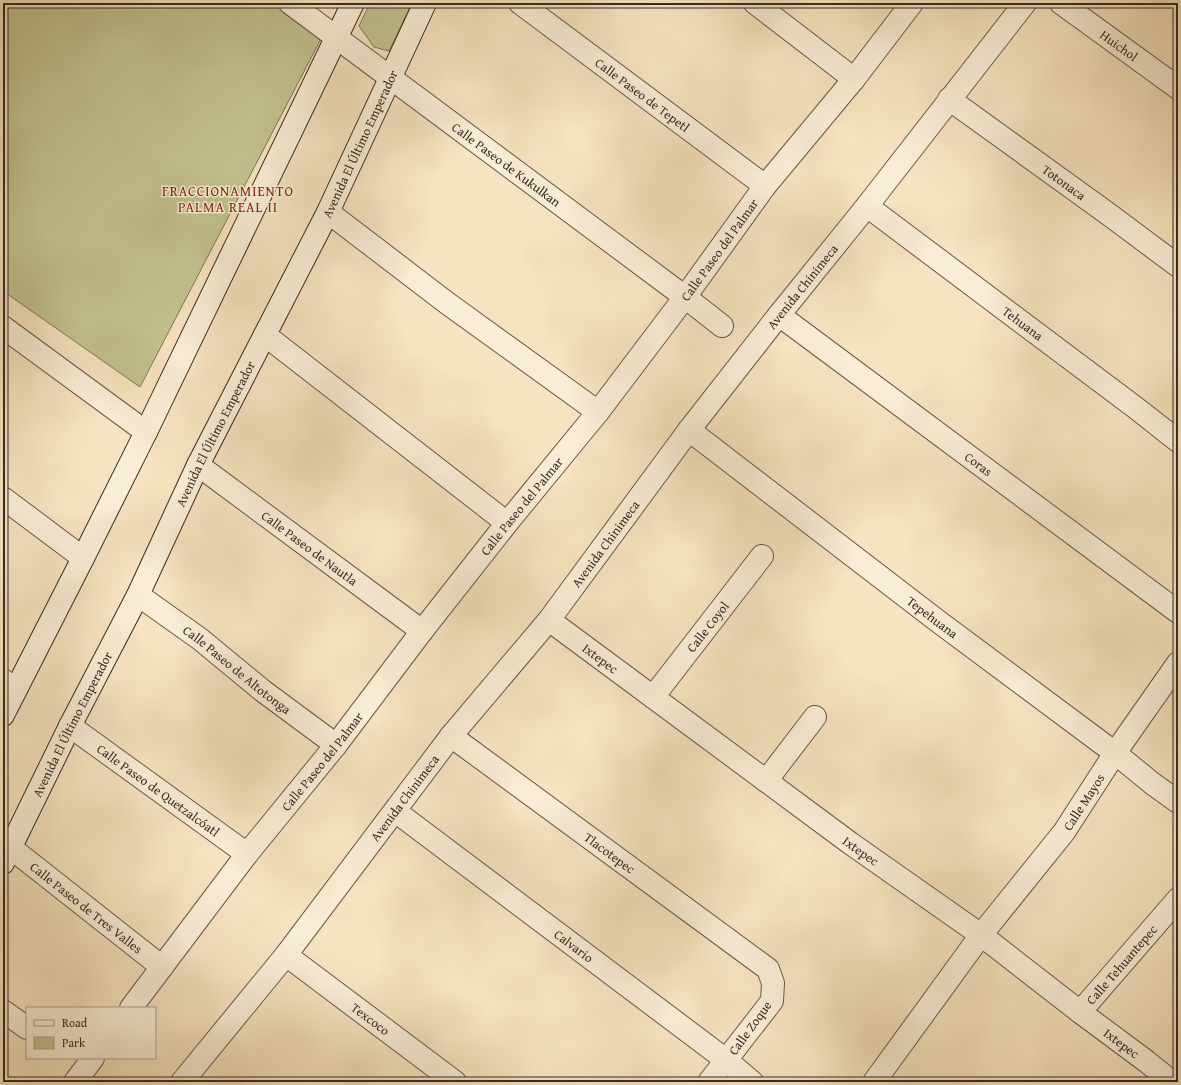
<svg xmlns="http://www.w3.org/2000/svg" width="1181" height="1085" font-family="'Gentium Book Plus',serif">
  <rect width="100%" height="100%" fill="#f6e3bf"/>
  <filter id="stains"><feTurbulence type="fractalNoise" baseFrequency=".005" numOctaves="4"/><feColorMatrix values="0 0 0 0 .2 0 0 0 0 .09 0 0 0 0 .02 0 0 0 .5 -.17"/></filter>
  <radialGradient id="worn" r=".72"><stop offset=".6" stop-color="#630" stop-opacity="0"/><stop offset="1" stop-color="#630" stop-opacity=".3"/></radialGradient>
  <path fill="#c1c28f" stroke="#7a7658" d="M3 3H282L324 33 140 387 3 291Z
    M370 3H412L389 51 374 47 359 26Z"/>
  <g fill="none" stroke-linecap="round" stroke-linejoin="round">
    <g stroke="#645949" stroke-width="24">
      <g id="street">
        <path id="s1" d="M290 3 685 297 722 326"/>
        <path id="s2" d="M520 3 765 186"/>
        <path d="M755 3 854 79"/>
        <path id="s3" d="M1061 3 1178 88"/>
        <path id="s4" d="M949 99 1107 213 1178 266"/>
        <path id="s5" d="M867 206 1136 408 1178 441"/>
        <path d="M328 212 447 303 598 412"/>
        <path id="s6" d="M779 315 1178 612"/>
        <path d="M3 327 146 432"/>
        <path d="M265 335 507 523"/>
        <path id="s7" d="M689 430 939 622 1115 753 1153 784 1178 802"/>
        <path id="s8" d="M198 465 422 631"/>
        <path d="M3 498 83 558"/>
        <path id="s9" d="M138 595 200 639 263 691 336 745"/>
        <path id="s10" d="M549 620 850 843 981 935 1080 1012 1146 1061 1172 1082"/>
        <path d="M3 680 15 689"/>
        <path id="s11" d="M653 697 762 556"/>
        <path id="s12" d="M70 726 247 854"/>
        <path id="s13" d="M451 736 768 969 773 983 772 1001 709 1082"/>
        <path d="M766 781 815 717"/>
        <path id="s14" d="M395 811 726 1060 752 1082"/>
        <path id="s15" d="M11 848 162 967"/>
        <path id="s16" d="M286 955 455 1082"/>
        <path id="s17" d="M131 1008 247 854 336 745 422 631 507 523 598 412 685 297 765 186 854 79 912 3"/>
        <path d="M3 1011 27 1028"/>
        <path id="s18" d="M1080 1012 1178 899"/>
        <path d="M75 1082 93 1058"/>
        <path id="s19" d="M182 1082 286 955 451 736 549 620 689 430 779 315 867 206 1025 3"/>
        <path id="s20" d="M874 1082 981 935 1064 832 1115 753 1178 663"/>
      </g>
    </g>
    <g stroke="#342b22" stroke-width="24">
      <g id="secondary">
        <path d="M3 715 83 558 146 432 353 3"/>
        <path id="s21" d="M3 863 70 726 138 595 198 465 328 212 425 3"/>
      </g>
    </g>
    <use href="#street" stroke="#f9edd5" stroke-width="22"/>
    <use href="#secondary" stroke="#f9edd5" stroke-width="22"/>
  </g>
  <g text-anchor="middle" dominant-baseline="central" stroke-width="3" stroke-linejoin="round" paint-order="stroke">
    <g font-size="13" fill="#342b22" stroke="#f9edd5">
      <text stroke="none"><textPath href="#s3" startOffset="72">Huichol</textPath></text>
      <text stroke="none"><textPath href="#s2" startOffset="153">Calle Paseo de Tepetl</textPath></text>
      <text stroke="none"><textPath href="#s21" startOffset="803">Avenida El Último Emperador</textPath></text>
      <text stroke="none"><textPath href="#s1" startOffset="270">Calle Paseo de Kukulkan</textPath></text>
      <text stroke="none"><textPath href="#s4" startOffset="142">Totonaca</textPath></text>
      <text stroke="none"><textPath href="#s17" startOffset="960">Calle Paseo del Palmar</textPath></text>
      <text stroke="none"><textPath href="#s19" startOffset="1009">Avenida Chinimeca</textPath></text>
      <text stroke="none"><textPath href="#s5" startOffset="195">Tehuana</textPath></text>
      <text stroke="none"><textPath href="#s21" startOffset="479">Avenida El Último Emperador</textPath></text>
      <text stroke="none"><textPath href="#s6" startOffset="249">Coras</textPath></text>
      <text stroke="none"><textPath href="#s17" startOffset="636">Calle Paseo del Palmar</textPath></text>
      <text stroke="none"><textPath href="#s19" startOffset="685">Avenida Chinimeca</textPath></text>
      <text stroke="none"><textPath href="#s8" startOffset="139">Calle Paseo de Nautla</textPath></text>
      <text stroke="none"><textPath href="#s7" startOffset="307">Tepehuana</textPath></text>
      <text stroke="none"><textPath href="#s11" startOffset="89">Calle Coyol</textPath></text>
      <text stroke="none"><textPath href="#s10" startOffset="64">Ixtepec</textPath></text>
      <text stroke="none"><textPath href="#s9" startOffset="124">Calle Paseo de Altotonga</textPath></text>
      <text stroke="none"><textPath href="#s21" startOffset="155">Avenida El Último Emperador</textPath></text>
      <text stroke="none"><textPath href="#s17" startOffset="312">Calle Paseo del Palmar</textPath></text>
      <text stroke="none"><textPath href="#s12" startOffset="109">Calle Paseo de Quetzalcóatl</textPath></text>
      <text stroke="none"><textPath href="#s19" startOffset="361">Avenida Chinimeca</textPath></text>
      <text stroke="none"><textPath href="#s20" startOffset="350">Calle Mayos</textPath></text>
      <text stroke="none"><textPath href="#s10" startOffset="388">Ixtepec</textPath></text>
      <text stroke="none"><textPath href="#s13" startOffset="197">Tlacotepec</textPath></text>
      <text stroke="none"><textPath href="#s15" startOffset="96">Calle Paseo de Tres Valles</textPath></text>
      <text stroke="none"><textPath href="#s14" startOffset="224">Calvario</textPath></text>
      <text stroke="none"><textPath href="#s18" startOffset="63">Calle Tehuantepec</textPath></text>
      <text stroke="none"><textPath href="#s16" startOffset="106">Texcoco</textPath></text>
      <text transform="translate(750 1028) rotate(-54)">Calle Zoque</text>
      <text stroke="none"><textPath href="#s10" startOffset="712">Ixtepec</textPath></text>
    </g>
    <g font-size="14" letter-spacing="1" fill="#7a1f14" stroke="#f9edd5">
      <text x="228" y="191">FRACCIONAMIENTO<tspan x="228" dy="16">PALMA REAL II</tspan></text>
    </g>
  </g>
  <rect width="1181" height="1085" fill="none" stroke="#f6e3bf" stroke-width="16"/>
  <rect x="4" y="4" width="1173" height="1077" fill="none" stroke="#342b22" stroke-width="2"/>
  <rect x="8" y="8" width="1165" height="1069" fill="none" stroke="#342b22"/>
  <rect x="26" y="1007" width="130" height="52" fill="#f9edd5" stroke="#aa9f8d"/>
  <rect x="34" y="1020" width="20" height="6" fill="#f9edd5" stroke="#aa9f8d"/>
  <text x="62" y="1027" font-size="12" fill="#342b22">Road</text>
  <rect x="34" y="1037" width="20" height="12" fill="#c1c28f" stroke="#aa9f8d"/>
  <text x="62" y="1047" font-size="12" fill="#342b22">Park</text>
  <rect width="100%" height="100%" filter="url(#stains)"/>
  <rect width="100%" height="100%" fill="url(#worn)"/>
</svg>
